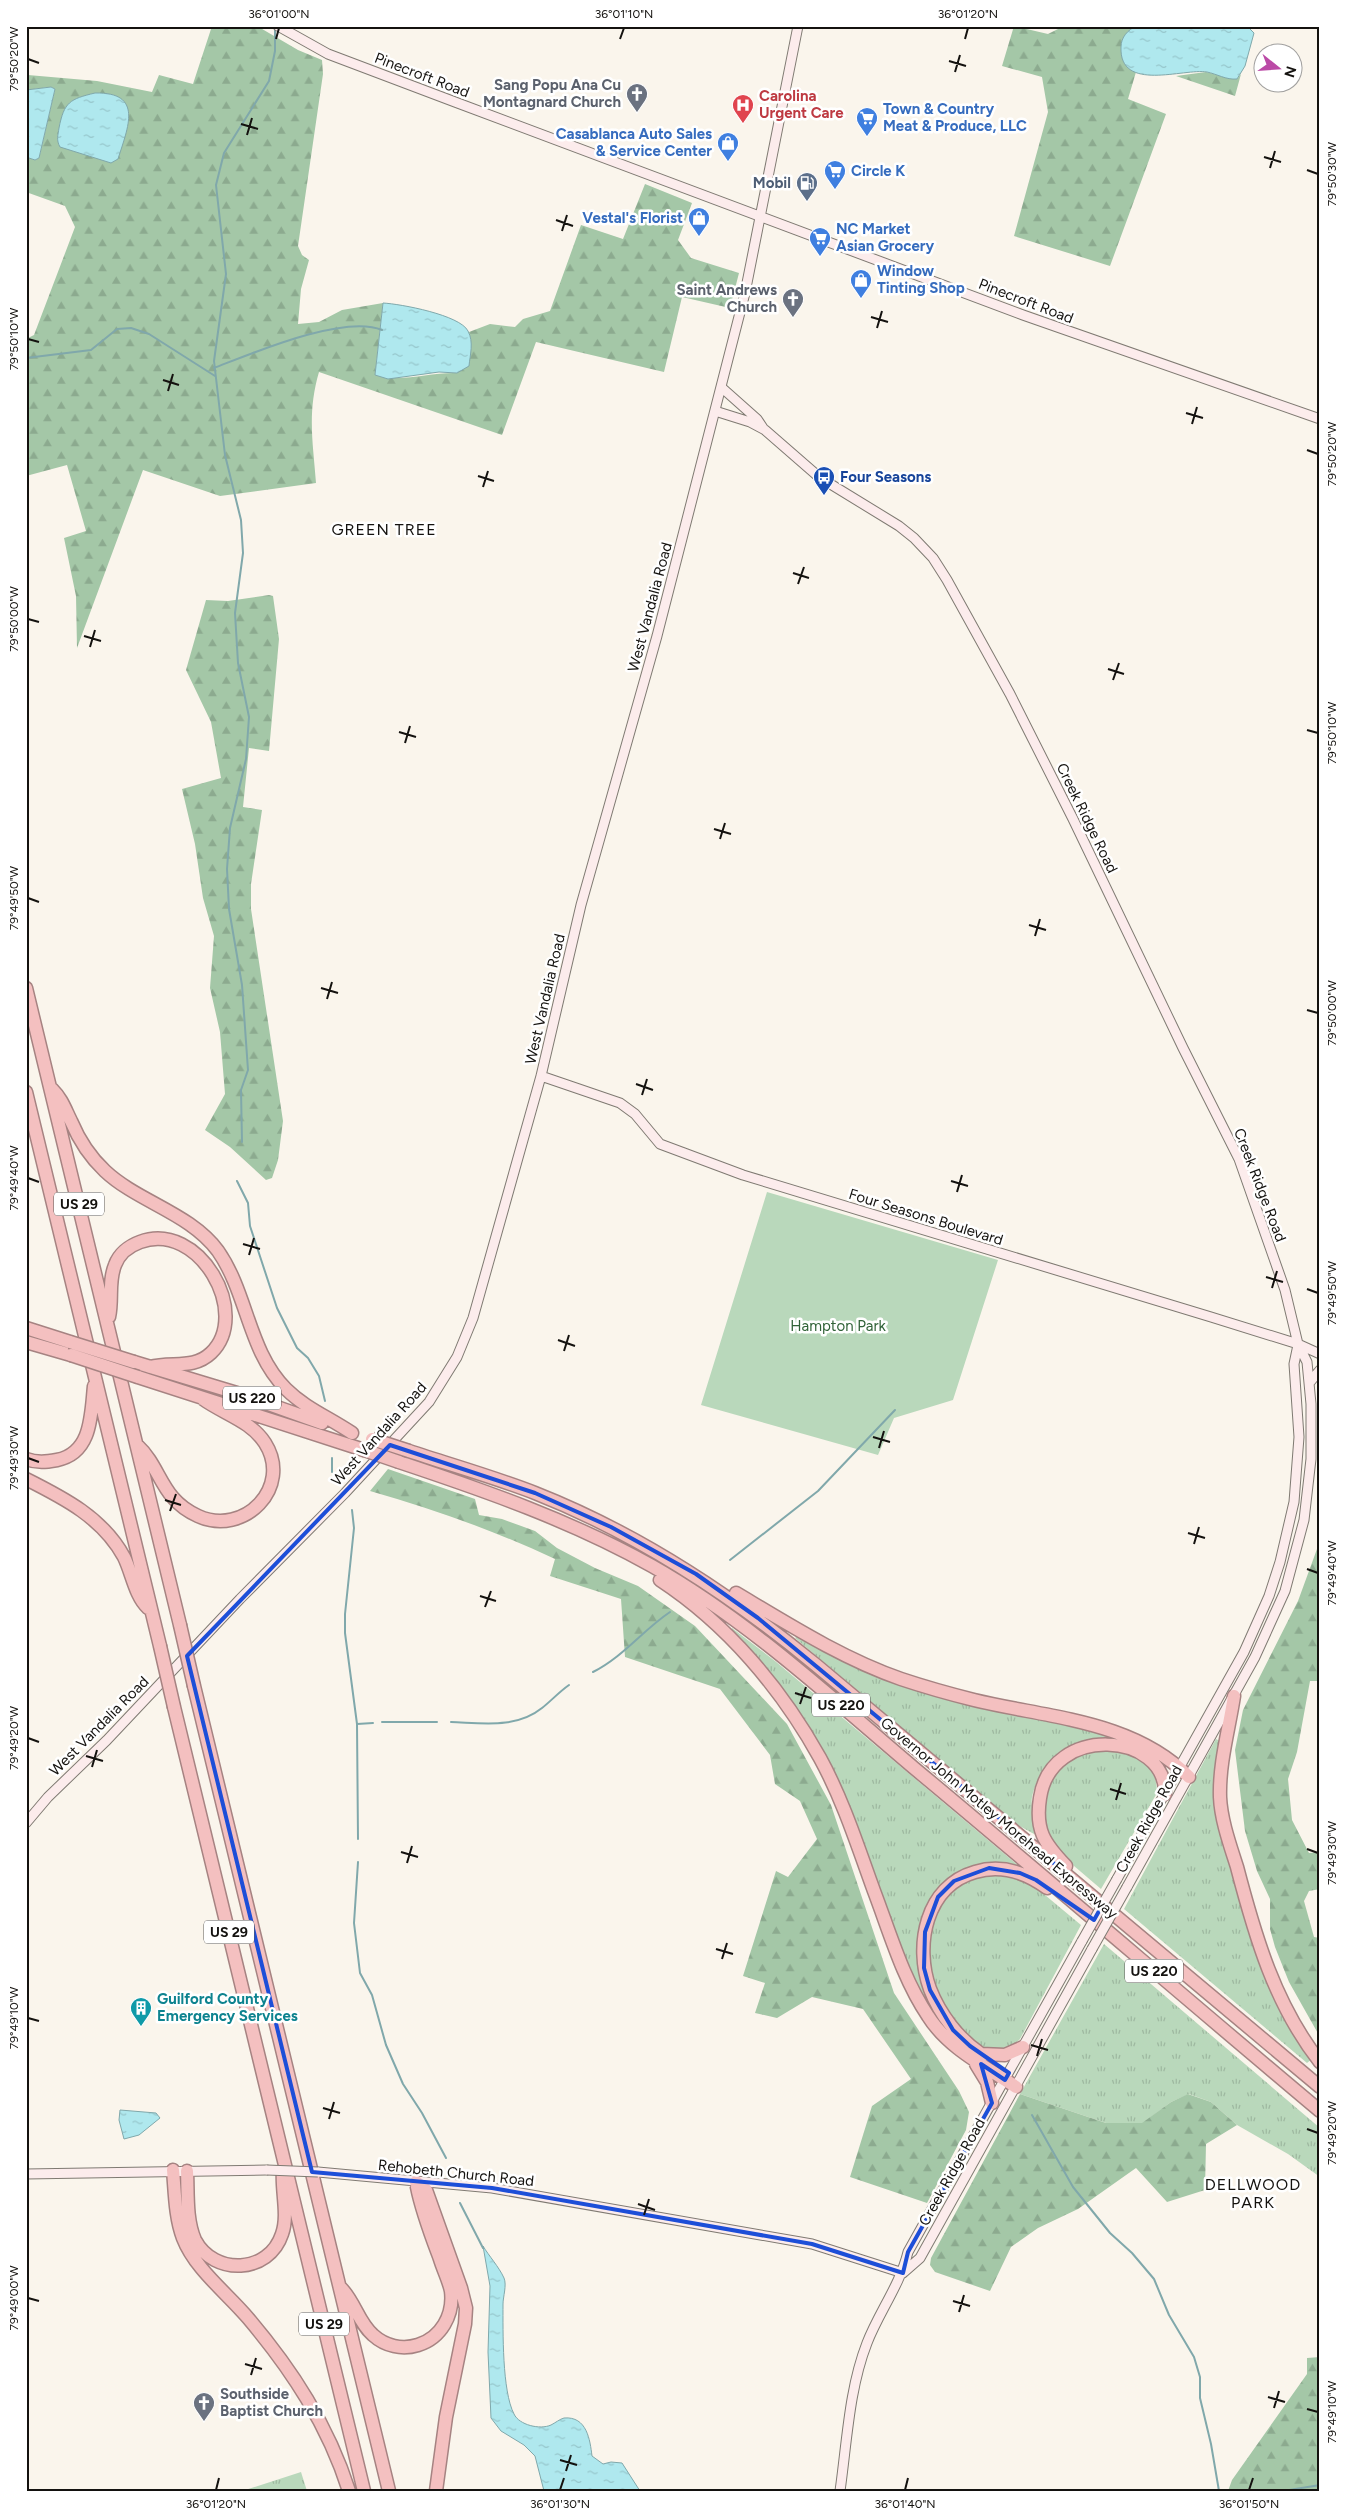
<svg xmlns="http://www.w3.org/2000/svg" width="1346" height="2517" font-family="Figtree,sans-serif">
  <defs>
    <pattern id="grass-tufts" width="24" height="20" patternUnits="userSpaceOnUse" patternTransform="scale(1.25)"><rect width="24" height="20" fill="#b9d8bb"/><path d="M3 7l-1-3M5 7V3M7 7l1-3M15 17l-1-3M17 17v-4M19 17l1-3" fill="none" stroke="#9eb8a0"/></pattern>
    <pattern id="forest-firs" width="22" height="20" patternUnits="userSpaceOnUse" patternTransform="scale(1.25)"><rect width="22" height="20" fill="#a4c7a7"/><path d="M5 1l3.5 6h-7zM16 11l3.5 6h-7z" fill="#8caa8f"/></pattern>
    <pattern id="water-ripples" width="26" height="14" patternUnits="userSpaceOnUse" patternTransform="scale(1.25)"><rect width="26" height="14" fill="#afe8ee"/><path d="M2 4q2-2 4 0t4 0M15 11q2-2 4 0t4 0" fill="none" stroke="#96c6cb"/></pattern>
  </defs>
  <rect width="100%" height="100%" fill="#faf5ec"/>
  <path fill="url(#grass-tufts)" d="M732 1628 775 1661 1019 1866 1018 1868 1005 1865 935 1893 926 1908 920 1924 918 1945 919 1966 950 2030 940 2024 917 1989 844 1797 730 1632Z
    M798 1635 830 1652 1088 1729 1139 1747C1124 1745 1108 1741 1093 1741 1063 1743 1038 1768 1032 1797 1030 1808 1038 1827 1034 1834L1016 1824 795 1638Z
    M1216 1739 1220 1741 1216 1761V1787L1253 1941 1312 2059 1307 2063 1124 1909Z
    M1105 1750C1133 1755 1157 1759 1157 1793L1101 1889 1060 1854 1049 1839 1041 1807 1054 1772 1077 1755Z
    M996 1873 1019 1878 1039 1890 1081 1925 1020 2039C1010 2049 999 2054 985 2049 978 2047 970 2038 965 2033 934 2006 915 1943 938 1906 951 1885 973 1877 996 1873Z
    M1104 1944 1320 2128V2177L1288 2154 1237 2125 1211 2102 1189 2094 1171 2102 1143 2123H1106L1020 2094Z
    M301 2472 307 2491H242Z"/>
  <path fill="url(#forest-firs)" d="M212 26H257L298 50 322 60 323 74 298 246 302 255 309 260 301 289 298 324 319 322 342 310 383 303 375 375C400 383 430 372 457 373L471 347 469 332 490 324 515 327 523 319 550 311 581 225 623 239 645 184 692 203 678 240 691 258 739 273 730 308 682 297 664 372 536 342 502 435 319 372C307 413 313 442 316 483L220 496 143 470 77 648 76 596 64 538 86 531 67 465 26 476V339L34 335 75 227 65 206 26 192V157L35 160 39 158 55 89 51 87 26 90 28 75 97 81 152 92 159 75 193 84Z
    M1014 26 1048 34 1064 26H1136L1132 28 1129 68 1136 72 1128 99 1166 114 1110 266 1014 236 1048 112 1042 77 1002 66Z
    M1206 72 1237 79 1241 74 1235 96 1176 76Z
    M269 595 273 596 279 639 269 751 249 748 243 807 262 810 251 884V909L283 1121 278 1160 272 1178 266 1180 230 1147 205 1130 225 1094 220 1032 210 988 214 936 203 898 195 844 182 789 221 778 211 722 186 670 206 600 228 601Z
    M388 1469 475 1499 479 1515 502 1519 535 1531 557 1548 595 1568 638 1586 695 1626 787 1724 831 1805 894 1993 959 2091 969 2112 966 2130 927 2203 850 2177 872 2106 911 2079 863 2009 812 1997 777 2018 755 2013 765 1983 743 1976 776 1871 788 1877 817 1839 800 1801 775 1784 770 1755 720 1689 625 1657 621 1599 550 1576 555 1559C495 1531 434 1509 370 1491Z
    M1317 1549 1320 1550V1681H1310L1297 1752 1288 1779 1292 1820 1309 1853 1320 1852V1889L1309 1891 1304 1901 1314 1937 1320 1938V2037L1289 1982 1275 1947 1270 1929V1899L1257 1871 1245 1831 1235 1750 1243 1710 1298 1601Z
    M1020 2094 1106 2123H1142L1171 2102 1188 2094 1211 2102 1237 2125 1206 2144 1205 2190 1167 2202 1136 2168 1078 2209 1038 2228 1011 2247 990 2291 935 2272 930 2265 931 2258Z
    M1320 2357V2491H1228L1232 2480 1307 2374V2358Z"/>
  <path fill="#b9d8bb" d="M767 1192 998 1260 953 1400 894 1418 878 1455 701 1405Z"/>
  <path fill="url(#water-ripples)" stroke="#80a8ab" d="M1136 26H1247L1254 33 1245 66 1237 79C1226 80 1217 74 1207 72 1184 68 1119 93 1121 47 1121 37 1128 30 1136 26Z
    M51 87 55 89 39 158 35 160 26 157V90Z
    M95 93C144 92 128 127 118 159L111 163 60 147C56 140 58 135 59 128 64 102 70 99 95 93Z
    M383 303C401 304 460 315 468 331 474 342 470 355 469 366L457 373 439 372 388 379 375 375Z
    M120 2110 156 2113 160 2118 139 2135 124 2139 119 2120Z
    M483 2246C489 2256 499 2267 504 2278 507 2285 503 2297 503 2304 503 2331 502 2391 514 2414 519 2425 540 2430 551 2425 555 2423 560 2419 564 2418 587 2416 590 2440 592 2456L603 2464 611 2462 622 2463 640 2491H544L535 2456 524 2445 501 2431 491 2418 488 2352 490 2286Z"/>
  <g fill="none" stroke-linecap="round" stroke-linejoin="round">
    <path stroke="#80a8ab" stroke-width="2" d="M26 358 91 350 117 329 131 328 149 334 215 376
      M214 368C253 353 344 314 382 330
      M242 1142 241 1090 248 1070 242 985 229 909 227 869 230 828 246 759 249 717 238 663 235 613 243 553 241 520 225 455 214 361 226 274 216 185 224 153 269 81 275 51V26
      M237 1181 248 1203 250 1226 277 1308 297 1348 308 1358 319 1376 325 1401
      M332 1458V1472
      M352 1510 354 1528 345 1614V1633L357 1724 358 1839
      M730 1560 818 1491 895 1410
      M593 1672C623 1657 643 1630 670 1612
      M382 1722H437
      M451 1722C482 1723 516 1729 542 1708 551 1701 559 1692 569 1685
      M357 1724 373 1723
      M358 1862 354 1923 360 1973 372 1995 386 2045 403 2084 422 2113 446 2158
      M1032 2115 1073 2187 1110 2233 1132 2253 1154 2279 1169 2315 1194 2357 1200 2377V2398L1211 2444 1219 2491
      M460 2203 483 2248
      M1283 2491 1320 2485"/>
    <g stroke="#7f7a72" stroke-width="11">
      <path id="secondary" d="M278 26 328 54 455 102 1023 315 1320 419
        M721 387 757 419 763 428
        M715 411 750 422 765 430 819 477 899 526 914 538 933 558 947 580 1010 694 1073 819 1183 1048 1239 1159 1285 1290 1298 1344 1307 1362 1311 1404V1459L1304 1520 1285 1591 1255 1657 1127 1887
        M541 1076 620 1103 635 1114 660 1144 743 1175 1211 1317 1298 1344 1320 1354
        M1310 1382 1320 1370
        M26 1823 48 1797 107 1740 240 1599 345 1493 429 1402 457 1357 473 1318 541 1076 581 905 657 636 745 293 798 26
        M1117 1879 1244 1652 1269 1596 1280 1562 1294 1502 1299 1437 1294 1364 1298 1345
        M318 2172 492 2188 812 2244 903 2273
        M26 2174 267 2170
        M904 2272 920 2258 1092 1949
        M840 2491C847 2442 849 2389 867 2343 879 2312 900 2285 908 2252L1082 1941"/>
    </g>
    <g stroke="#a68382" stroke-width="15">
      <path id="highway" d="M26 988 180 1625
        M52 1089C62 1099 65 1109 71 1121 79 1140 90 1157 105 1171 138 1202 190 1213 218 1251 248 1294 248 1351 286 1389 305 1408 330 1418 352 1433
        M26 1092 160 1646
        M109 1317C113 1300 108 1282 115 1265 119 1254 129 1246 140 1242 199 1220 252 1314 211 1353 193 1370 172 1361 150 1367
        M26 1328 70 1342
        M26 1342 71 1355
        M134 1362 240 1394 322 1423
        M138 1377 364 1450
        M137 1445C162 1468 160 1499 198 1516 244 1537 293 1487 265 1443 251 1421 224 1414 203 1399
        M409 1451C451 1465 494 1477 535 1493 639 1534 730 1594 816 1665L1320 2087
        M26 1459C37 1463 46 1462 57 1460 92 1453 91 1415 94 1386
        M399 1462C486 1491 572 1521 652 1566 749 1621 830 1697 914 1768 1050 1881 1184 1997 1320 2111
        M26 1479C64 1498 103 1518 124 1557 132 1573 135 1596 148 1608
        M660 1580C727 1624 781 1688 820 1758 843 1800 858 1847 874 1891 890 1933 903 1979 928 2016 948 2048 985 2066 1016 2087
        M736 1593C788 1624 843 1659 901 1679 925 1687 950 1694 974 1700 1048 1718 1133 1720 1189 1777
        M194 1686 389 2491
        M1234 1696C1229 1729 1219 1763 1220 1797 1221 1820 1230 1845 1237 1867 1255 1936 1275 2005 1320 2062
        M174 1707 364 2491
        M1066 1866C1044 1843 1035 1830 1040 1798 1051 1723 1167 1732 1165 1794
        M981 2054C959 2039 940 2015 930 1989 914 1945 926 1886 975 1872 1001 1864 1025 1872 1047 1888
        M981 2054 1005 2055 1023 2047
        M976 2064 987 2082 992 2103
        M173 2170C175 2192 175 2217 183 2238 195 2269 227 2293 248 2318 292 2370 328 2425 349 2491
        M187 2171C188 2193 186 2220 195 2240 214 2276 269 2274 282 2234 289 2215 281 2190 283 2169
        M416 2182 426 2190 461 2288 466 2308 465 2324 446 2417 436 2491
        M341 2288C355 2302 358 2322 373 2335 385 2346 402 2350 418 2345 441 2338 454 2315 451 2291 449 2281 443 2269 440 2259 431 2235 422 2212 417 2187"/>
    </g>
    <use href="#secondary" stroke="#fcecec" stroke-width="9"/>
    <use href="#highway" stroke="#f4c0c0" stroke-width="12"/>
    <g stroke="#7f7a72" stroke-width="11" stroke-linecap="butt">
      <path id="secondary-bridge" d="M1082 1941 1117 1879
        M1092 1949 1127 1887
        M267 2170 318 2172"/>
    </g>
    <g stroke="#a68382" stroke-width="15" stroke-linecap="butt">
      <path id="highway-bridge" d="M70 1342 134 1362
        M71 1355 138 1377
        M372 1439 409 1451
        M364 1450 399 1462
        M180 1625 194 1686
        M160 1646 174 1707"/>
    </g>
    <use href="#secondary-bridge" stroke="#fcecec" stroke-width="9"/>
    <use href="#highway-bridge" stroke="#f4c0c0" stroke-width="12"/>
  </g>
  <path fill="none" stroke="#1d4ed8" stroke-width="4" stroke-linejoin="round" d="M390 1445 535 1493 611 1527 696 1574 758 1618 1103 1904 1094 1920 1036 1880 1020 1873 989 1868 954 1881 938 1897 925 1932 924 1968 930 1990 953 2030 970 2046 1009 2073 1005 2080 981 2064 992 2103 908 2252 903 2273 812 2244 492 2188 312 2172 187 1656Z"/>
  <path fill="none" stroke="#14120f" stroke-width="2" d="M276 39 279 28M620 39 624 28M965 39 968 28M28 59 39 63M949 61 966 66M955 72 960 55M241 124 258 129M247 135 252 118M1264 157 1281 162M1270 168 1275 151M1307 170 1318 174M556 220 573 226M562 231 567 215M871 317 888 322M877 328 882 311M28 339 39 342M163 380 179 385M168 391 173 374M1186 413 1203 418M1192 424 1197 407M1307 450 1318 454M478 476 494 481M483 487 488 471M793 573 809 578M798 584 804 567M28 619 39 622M84 636 101 641M90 647 95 630M1108 669 1124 674M1113 680 1119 663M1307 730 1318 733M399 732 416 737M405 743 410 726M714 829 731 834M720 839 725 823M28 898 39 902M1029 925 1046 930M1035 936 1040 919M321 988 338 993M327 999 332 982M1307 1010 1318 1013M636 1084 653 1090M642 1095 647 1079M28 1178 39 1182M951 1181 968 1186M957 1192 962 1175M243 1244 260 1249M249 1255 254 1238M1266 1277 1283 1282M1272 1288 1277 1271M1307 1289 1318 1293M558 1340 575 1346M564 1351 569 1335M873 1437 890 1442M879 1448 884 1431M28 1458 39 1462M165 1500 181 1505M170 1511 176 1494M1188 1533 1205 1538M1194 1544 1199 1527M1307 1569 1318 1573M480 1596 496 1601M485 1607 491 1591M795 1693 811 1698M800 1704 806 1687M28 1738 39 1742M86 1756 103 1761M92 1767 97 1750M1110 1789 1126 1794M1116 1800 1121 1783M1307 1849 1318 1853M401 1852 418 1857M407 1863 412 1846M716 1949 733 1954M722 1959 727 1943M28 2018 39 2021M1031 2045 1048 2050M1037 2056 1042 2039M323 2108 340 2113M329 2119 334 2102M1307 2129 1318 2133M638 2204 655 2210M644 2215 649 2199M28 2298 39 2301M953 2301 970 2306M959 2312 964 2295M245 2364 262 2369M251 2375 256 2358M1268 2397 1285 2402M1274 2408 1279 2391M1307 2409 1318 2412M560 2460 577 2465M566 2471 571 2455M216 2490 219 2478M560 2490 564 2478M905 2490 908 2478M1249 2490 1253 2478"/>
  <defs>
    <g id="church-pin" transform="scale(1.125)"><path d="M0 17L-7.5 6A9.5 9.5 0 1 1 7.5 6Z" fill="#6b7280" stroke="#fff"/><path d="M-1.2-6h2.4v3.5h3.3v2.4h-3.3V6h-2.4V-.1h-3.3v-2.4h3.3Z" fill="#fff"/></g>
    <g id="hospital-pin" transform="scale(1.125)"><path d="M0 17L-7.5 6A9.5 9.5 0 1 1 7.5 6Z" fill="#e0444e" stroke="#fff"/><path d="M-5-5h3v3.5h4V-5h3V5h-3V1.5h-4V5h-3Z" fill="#fff"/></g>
    <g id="supermarket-pin" transform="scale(1.125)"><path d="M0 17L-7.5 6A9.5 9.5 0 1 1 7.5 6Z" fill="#3f7fe0" stroke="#fff"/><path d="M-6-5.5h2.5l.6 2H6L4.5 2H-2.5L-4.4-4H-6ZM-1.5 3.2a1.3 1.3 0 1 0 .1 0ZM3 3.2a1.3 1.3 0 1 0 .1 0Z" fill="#fff"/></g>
    <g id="shop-pin" transform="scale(1.125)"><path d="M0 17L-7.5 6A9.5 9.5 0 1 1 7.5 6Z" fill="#3f7fe0" stroke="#fff"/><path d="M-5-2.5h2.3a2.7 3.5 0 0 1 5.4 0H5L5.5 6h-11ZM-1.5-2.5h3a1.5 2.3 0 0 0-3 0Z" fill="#fff"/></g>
    <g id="fuel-pin" transform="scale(1.125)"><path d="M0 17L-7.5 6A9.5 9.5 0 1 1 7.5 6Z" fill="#5c6f8a" stroke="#fff"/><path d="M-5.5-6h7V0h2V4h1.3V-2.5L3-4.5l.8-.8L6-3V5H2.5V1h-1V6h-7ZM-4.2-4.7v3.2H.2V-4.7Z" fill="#fff"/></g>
    <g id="bus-pin" transform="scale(1.125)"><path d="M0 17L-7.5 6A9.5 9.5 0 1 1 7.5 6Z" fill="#1a4fb4" stroke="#fff"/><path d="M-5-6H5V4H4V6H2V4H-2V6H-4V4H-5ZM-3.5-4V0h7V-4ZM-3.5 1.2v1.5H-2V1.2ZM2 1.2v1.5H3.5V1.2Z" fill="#fff"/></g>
    <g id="building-pin" transform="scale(1.125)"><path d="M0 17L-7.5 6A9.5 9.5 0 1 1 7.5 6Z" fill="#0f9aa8" stroke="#fff"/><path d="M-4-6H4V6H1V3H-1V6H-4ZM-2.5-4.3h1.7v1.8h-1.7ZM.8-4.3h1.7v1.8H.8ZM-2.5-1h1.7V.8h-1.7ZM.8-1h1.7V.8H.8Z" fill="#fff"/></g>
  </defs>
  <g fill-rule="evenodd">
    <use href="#church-pin" x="637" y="94"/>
    <use href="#hospital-pin" x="743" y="105"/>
    <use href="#supermarket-pin" x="867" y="118"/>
    <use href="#shop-pin" x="728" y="143"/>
    <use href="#supermarket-pin" x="835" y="171"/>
    <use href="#fuel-pin" x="807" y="183"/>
    <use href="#shop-pin" x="699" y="218"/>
    <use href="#supermarket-pin" x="820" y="238"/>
    <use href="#shop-pin" x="861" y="280"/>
    <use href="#church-pin" x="793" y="299"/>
    <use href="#bus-pin" x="824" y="477"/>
    <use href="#building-pin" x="141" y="2008"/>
    <use href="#church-pin" x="204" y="2403"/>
  </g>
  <g text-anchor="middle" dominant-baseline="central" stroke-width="5" stroke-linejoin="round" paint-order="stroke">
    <g fill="#fff" stroke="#5a5957" stroke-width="1">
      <rect x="54" y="1192.5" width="50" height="23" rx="4"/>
      <rect x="223" y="1386.5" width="58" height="23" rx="4"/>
      <rect x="812" y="1693.5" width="58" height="23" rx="4"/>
      <rect x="204" y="1920.5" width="50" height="23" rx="4"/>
      <rect x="1125" y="1959.5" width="58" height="23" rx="4"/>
      <rect x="299" y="2312.5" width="50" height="23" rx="4"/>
    </g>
    <g font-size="14" font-weight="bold" fill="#14120f">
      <text x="79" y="1204">US 29</text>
      <text x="252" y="1398">US 220</text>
      <text x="841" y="1705">US 220</text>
      <text x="229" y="1932">US 29</text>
      <text x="1154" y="1971">US 220</text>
      <text x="324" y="2324">US 29</text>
    </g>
    <g font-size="15" fill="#14120f" stroke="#fff">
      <text transform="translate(422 75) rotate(21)">Pinecroft Road</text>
      <text transform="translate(1026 301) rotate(21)">Pinecroft Road</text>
      <text transform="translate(650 607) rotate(-75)">West Vandalia Road</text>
      <text transform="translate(1087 818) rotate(64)">Creek Ridge Road</text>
      <text transform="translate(545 999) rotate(-77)">West Vandalia Road</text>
      <text transform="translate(1260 1185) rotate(69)">Creek Ridge Road</text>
      <text transform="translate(926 1217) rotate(17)">Four Seasons Boulevard</text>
      <text transform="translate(379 1434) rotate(-48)">West Vandalia Road</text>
      <text transform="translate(99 1726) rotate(-45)">West Vandalia Road</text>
      <text transform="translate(999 1818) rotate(40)">Governor John Motley Morehead Expressway</text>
      <text transform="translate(1149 1819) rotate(-61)">Creek Ridge Road</text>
      <text transform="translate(952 2172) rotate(-61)">Creek Ridge Road</text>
      <text transform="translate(456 2173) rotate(6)">Rehobeth Church Road</text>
    </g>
    <g font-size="15" font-weight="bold" fill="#5b616d" stroke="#fff" text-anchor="end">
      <text x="621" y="85">Sang Popu Ana Cu<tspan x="621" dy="17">Montagnard Church</tspan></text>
      <text x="777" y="290">Saint Andrews<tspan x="777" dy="17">Church</tspan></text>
      <text x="220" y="2394" text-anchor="start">Southside<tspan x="220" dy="17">Baptist Church</tspan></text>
    </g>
    <g font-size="15" font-weight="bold" fill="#be3a42" stroke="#fff" text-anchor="start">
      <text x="759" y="96">Carolina<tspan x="759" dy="17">Urgent Care</tspan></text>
    </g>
    <g font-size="15" font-weight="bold" fill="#366cbe" stroke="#fff" text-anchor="start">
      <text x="883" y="109">Town &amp; Country<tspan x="883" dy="17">Meat &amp; Produce, LLC</tspan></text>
      <text x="712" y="134" text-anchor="end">Casablanca Auto Sales<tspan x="712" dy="17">&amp; Service Center</tspan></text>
      <text x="851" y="171">Circle K</text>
      <text x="683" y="218" text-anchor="end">Vestal's Florist</text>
      <text x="836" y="229">NC Market<tspan x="836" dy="17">Asian Grocery</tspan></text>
      <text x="877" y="271">Window<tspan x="877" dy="17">Tinting Shop</tspan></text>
    </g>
    <g font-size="15" font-weight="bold" fill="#4e5e75" stroke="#fff" text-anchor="end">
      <text x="791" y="183">Mobil</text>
    </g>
    <g font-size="15" font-weight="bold" fill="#164399" stroke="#fff" text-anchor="start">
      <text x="840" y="477">Four Seasons</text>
    </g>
    <g font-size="15" fill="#306237" stroke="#fff">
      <text x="838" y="1326">Hampton Park</text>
    </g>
    <g font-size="15" font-weight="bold" fill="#0d838f" stroke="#fff" text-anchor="start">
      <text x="157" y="1999">Guilford County<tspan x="157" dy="17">Emergency Services</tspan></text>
    </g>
    <g font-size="16" letter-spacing="1" fill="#14120f" stroke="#fff">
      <text x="384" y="529">GREEN TREE</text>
      <text x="1253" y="2184">DELLWOOD<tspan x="1253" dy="18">PARK</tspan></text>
    </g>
  </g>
  <rect width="1346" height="2517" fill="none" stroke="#ffffff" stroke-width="55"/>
  <g transform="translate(1278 68) rotate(107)"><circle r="24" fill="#ffffff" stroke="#a1a09f"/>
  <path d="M0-4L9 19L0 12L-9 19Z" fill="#bb4aa6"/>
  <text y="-8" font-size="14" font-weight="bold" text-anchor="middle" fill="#14120f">N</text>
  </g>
  <rect x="28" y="28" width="1290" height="2462" fill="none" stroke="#14120f" stroke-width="2"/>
  <g font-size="12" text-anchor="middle" fill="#14120f">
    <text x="279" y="18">36°01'00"N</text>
    <text x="624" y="18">36°01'10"N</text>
    <text x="968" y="18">36°01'20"N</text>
    <text transform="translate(14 59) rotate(-90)" y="4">79°50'20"W</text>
    <text transform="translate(1332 174) rotate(-90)" y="4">79°50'30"W</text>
    <text transform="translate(14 339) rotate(-90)" y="4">79°50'10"W</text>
    <text transform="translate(1332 454) rotate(-90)" y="4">79°50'20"W</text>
    <text transform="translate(14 619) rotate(-90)" y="4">79°50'00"W</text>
    <text transform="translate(1332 733) rotate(-90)" y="4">79°50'10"W</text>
    <text transform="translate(14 898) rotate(-90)" y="4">79°49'50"W</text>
    <text transform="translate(1332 1013) rotate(-90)" y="4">79°50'00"W</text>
    <text transform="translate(14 1178) rotate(-90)" y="4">79°49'40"W</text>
    <text transform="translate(1332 1293) rotate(-90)" y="4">79°49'50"W</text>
    <text transform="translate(14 1458) rotate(-90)" y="4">79°49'30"W</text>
    <text transform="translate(1332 1573) rotate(-90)" y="4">79°49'40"W</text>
    <text transform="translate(14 1738) rotate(-90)" y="4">79°49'20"W</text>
    <text transform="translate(1332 1853) rotate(-90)" y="4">79°49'30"W</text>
    <text transform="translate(14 2018) rotate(-90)" y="4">79°49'10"W</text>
    <text transform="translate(1332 2133) rotate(-90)" y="4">79°49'20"W</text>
    <text transform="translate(14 2298) rotate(-90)" y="4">79°49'00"W</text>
    <text transform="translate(1332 2412) rotate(-90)" y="4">79°49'10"W</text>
    <text x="216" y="2508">36°01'20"N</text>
    <text x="560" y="2508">36°01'30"N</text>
    <text x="905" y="2508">36°01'40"N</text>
    <text x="1249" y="2508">36°01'50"N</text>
  </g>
</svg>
